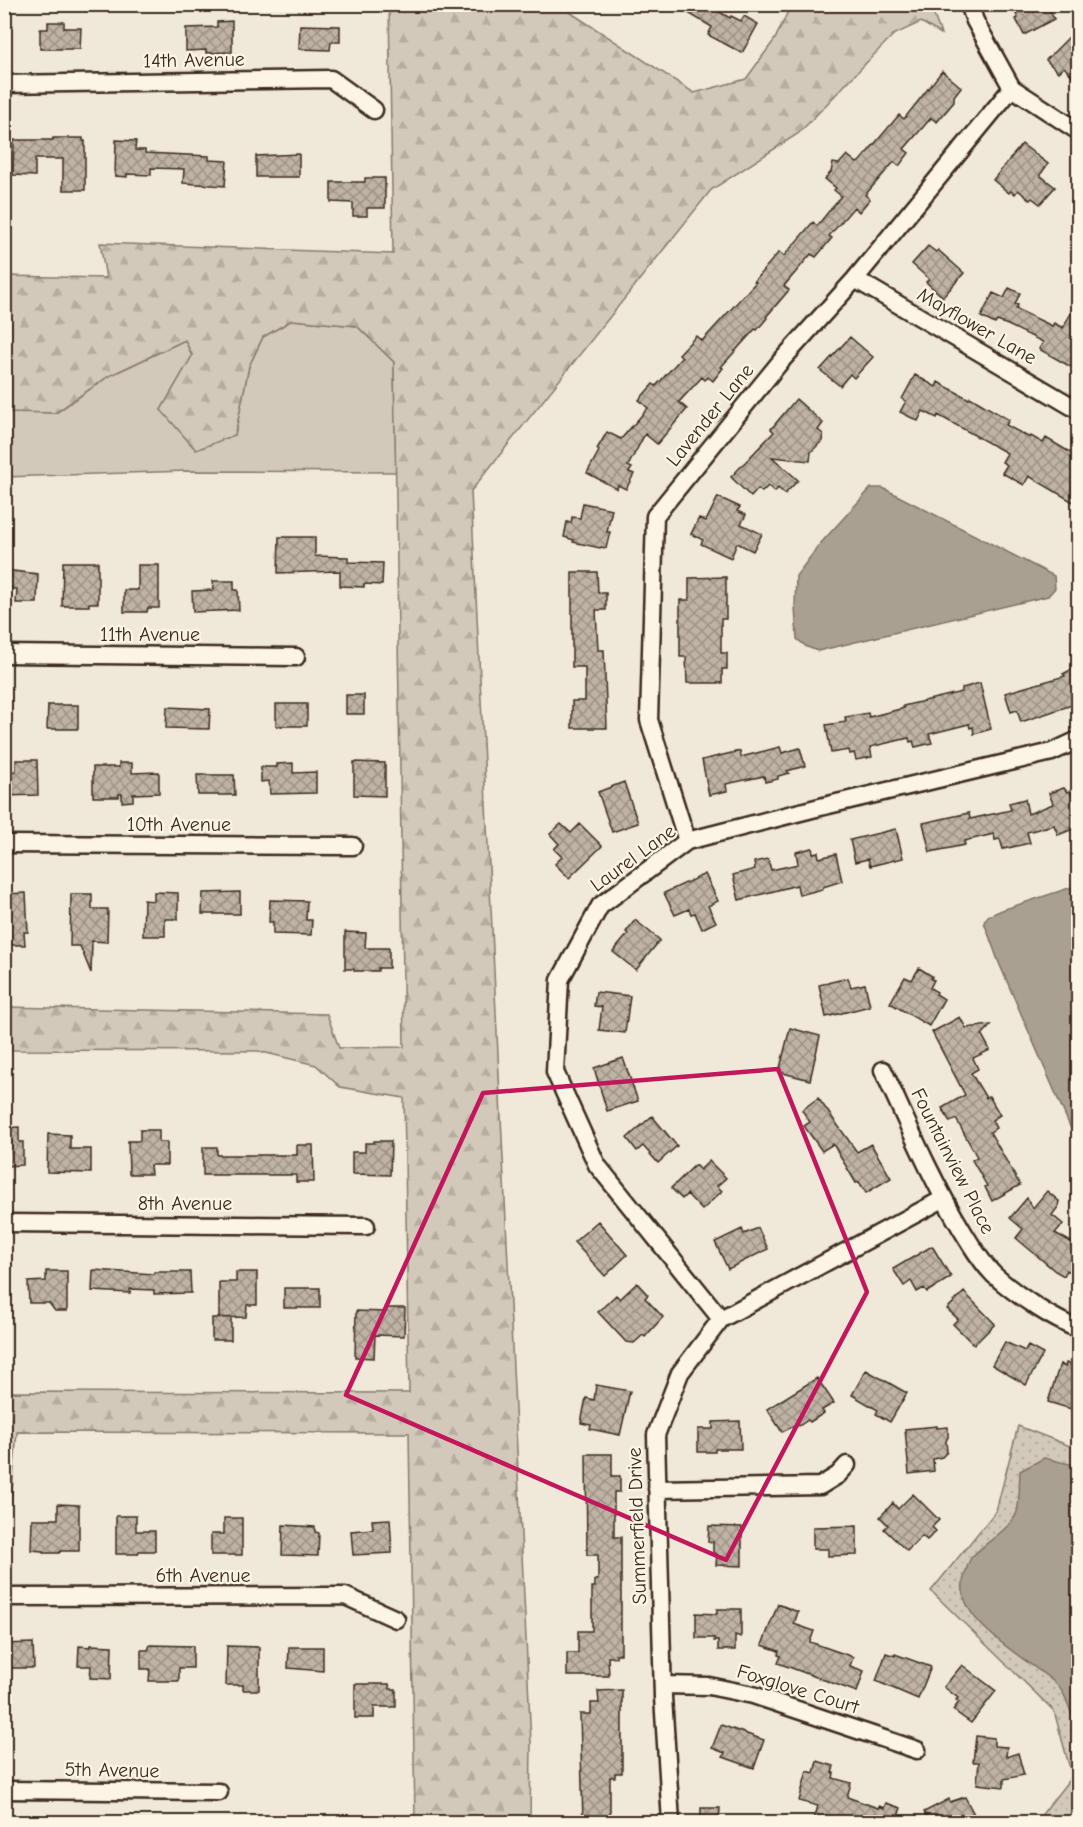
<svg xmlns="http://www.w3.org/2000/svg" width="1083" height="1827" font-family="'Comic Neue',sans-serif">
  <defs>
    <pattern id="forest-firs" width="22" height="20" patternUnits="userSpaceOnUse" patternTransform="scale(1.5)"><rect width="22" height="20" fill="#d2c9ba"/><path d="M5 1l3.5 6h-7zM16 11l3.5 6h-7z" fill="#b5ad9f"/></pattern>
    <pattern id="park-dots" width="8" height="8" patternUnits="userSpaceOnUse" patternTransform="scale(1.5)"><rect width="8" height="8" fill="#d2c9ba"/><path d="M2 2h.1M6 6h.1" fill="none" stroke="#b5ad9f" stroke-width="1.8" stroke-linecap="round"/></pattern>
    <pattern id="building-cross-hatch" width="8" height="8" patternUnits="userSpaceOnUse" patternTransform="scale(1.5)"><rect width="8" height="8" fill="#beb3a4"/><path d="M0 0l8 8M0 8l8-8" fill="none" stroke="#9c9285"/></pattern>
  </defs>
  <rect width="100%" height="100%" fill="#f0e9d9"/>
  <filter id="ink" filterUnits="userSpaceOnUse"><feTurbulence type="fractalNoise" baseFrequency=".0167" numOctaves="2"/><feDisplacementMap in="SourceGraphic" scale="12" xChannelSelector="R" yChannelSelector="G"/><feConvolveMatrix kernelMatrix="1 2 1 2 8 2 1 2 1" color-interpolation-filters="sRGB"/></filter>
  <g filter="url(#ink)">
    <path fill="#d2c9ba" stroke="#867a6c" stroke-width="1.5" d="M292 320 357 326 394 362 396 472 187 471 5 477V411L56 413 109 376 185 340 192 356 161 410 235 435 249 366 263 337Z"/>
    <path fill="url(#forest-firs)" stroke="#867a6c" stroke-width="1.5" d="M389 5H559L694 93 746 79 775 39 791 5H930L941 34 921 22 893 35 799 133 711 190 471 491 531 1743 530 1822H415L409 1433 17 1432 11 1502H5V1392L409 1393 404 1098 340 1087 316 1065 258 1051 4 1050 5 1007 327 1014 339 1048 404 1047 394 362 357 326 292 320 263 337 249 366 235 435 196 450 161 410 192 356 185 340 109 376 55 413 4 412 5 276 106 278 100 243 393 254Z"/>
    <path fill="url(#park-dots)" stroke="#867a6c" stroke-width="1.5" d="M1018 1426 1078 1449V1822H1036L1072 1776 1054 1711 931 1591 996 1511Z"/>
    <path fill="#aaa091" stroke="#7e7163" stroke-width="1.5" d="M871 488H883L1054 576 1055 588 1048 596 818 651 807 647 797 639 795 607 796 576 820 544Z
      M1078 885V1145L999 963 984 922 988 916 1002 910Z
      M1044 1458 1078 1466V1731C1070 1715 1069 1696 1055 1683 1028 1658 948 1620 965 1574 967 1568 968 1561 972 1557 983 1544 1012 1528 1017 1512 1020 1500 1019 1484 1020 1471Z"/>
    <path fill="url(#building-cross-hatch)" stroke="#3b2a1e" stroke-width="1.5" d="M673 4H706L730 18 731 16 741 21 744 16 758 24 742 53 708 35 712 27Z
      M1011 4H1047L1054 19 1024 35 1016 19 1018 18Z
      M232 21V52L206 53V50L186 51V28L217 27V22Z
      M48 22H64V28H81L80 49H40V29H48Z
      M300 25 340 26V42H331L330 50 299 49Z
      M1070 36 1078 44V82L1064 67 1058 72 1046 60Z
      M942 71 961 87 954 96V102L937 122 931 118 904 149 909 153 899 166 894 162 865 195 870 199 859 212 854 207 829 236 832 238 816 257 811 254 784 286 789 290 766 317 767 318 757 330 755 329 721 367 723 368 713 381 708 377 705 380 702 377 679 402 687 409 657 444 645 434 628 466 632 468 629 472 634 474 626 489 618 485 617 489 587 473 599 451 597 449 607 432 621 439 648 408 639 400 653 384 656 386 682 357 679 354 696 336 702 341 756 282 754 281 779 252 784 256 813 222 817 226 841 196 834 190 836 188 825 179 831 172 833 163 839 164 847 155 857 163 860 161 899 115 904 119Z
      M53 138H83V141H85V190H63V159H35V176L13 175 14 140H53Z
      M116 140 136 141 135 150H145V153L209 156V160L227 161 225 186 183 183 184 169 151 168V175L127 174V177L115 176Z
      M1022 144 1048 164 1040 175 1055 187 1040 204 1032 198 1030 200 1018 190 1015 194 1011 191 1009 193 993 180Z
      M299 154V177H256V156Z
      M365 178H385V208H367V216H353V203L331 202V182H365Z
      M928 246 936 252 938 250 964 273 943 297 926 282 929 279 912 264Z
      M1009 288 1020 293 1015 304 1018 305 1016 309 1052 326 1054 323 1063 328 1078 299V371L1039 349 1043 342 1008 325 997 321 995 324 981 317 993 293 1004 298Z
      M850 337 873 357 854 378 850 374 840 386 820 370Z
      M915 375 936 387 938 382 969 399 970 397 1009 420 1006 425 1030 438 1031 436 1043 443 1046 438 1078 457V505L1029 476 1024 485 1002 473 1007 465 1002 462 1007 453 938 415 937 418 923 411 918 421 900 412 906 401 902 399Z
      M796 399 823 423 818 430 823 434 822 441 811 452 810 461 772 457 798 480 785 494 778 488 775 492 768 486 762 492 758 489 751 497 731 477 774 432 771 429Z
      M718 497 740 507 737 511 746 515 741 524 762 534 753 551 737 543 731 558 701 544 703 540 691 534 699 518 706 521Z
      M583 503 612 509 607 532H610L606 548 601 547 600 548 573 542 574 540 564 537 567 522 571 523 572 517 580 518Z
      M279 537H315V556L348 557V562L383 563 382 585 364 584V587L340 586V571L278 573Z
      M63 562H98V603H89V606H62Z
      M138 565H159V608H148L147 612H124V590H138Z
      M4 570 38 574 37 603H16L17 589 4 588Z
      M572 572H597L598 593H606V610H596L598 650H604L607 728H572V701H585V667H572Z
      M726 577V619H721V653H727V669H722V683H687L686 657H680V600H689V578Z
      M213 581H234V590H238L239 610 193 612 192 591 214 590Z
      M1078 666V703L1021 722 1017 710 1011 712 1005 693 1065 676 1063 674Z
      M980 683 991 729 974 734 973 727 970 728 969 724 929 734 932 743 915 747 913 741 910 742 909 738 870 747 872 757 856 760 854 753 850 754 849 750 831 753 826 725 846 722 845 717 868 713 869 717 904 708 903 706 962 692V688Z
      M346 695H364V714H346Z
      M276 704H307V726H276Z
      M48 705H78V729H47Z
      M167 707 210 709 209 729 166 728Z
      M780 747 782 753 800 748 805 766 787 771 789 773 778 776V779L765 782 764 776 726 784 727 791 709 795 702 760 740 751 741 757Z
      M16 760H37L38 795 4 796V772L16 771Z
      M354 762 385 763V796L354 795Z
      M119 763H132V773L159 772V793L133 794V801L122 802V794H119V797H93V767H119Z
      M293 763V773L316 772V793L270 794 269 781 261 782V767H277V764Z
      M197 775H234L235 795H198Z
      M624 782 638 823 612 832 598 792Z
      M1064 788 1067 792 1070 791 1072 795 1078 793V827L1058 835 1054 825 1027 832 1030 843 1003 849 1000 839 995 840 994 834 964 841 965 845 930 852 923 823 969 813 970 819 1011 810 1009 803 1025 799 1028 814 1053 804 1049 793Z
      M561 824 571 833 580 824 602 846 569 878 555 864 562 857 554 849 559 844 550 834Z
      M896 829 903 858 870 866 868 859 855 862 850 840Z
      M812 848 813 853 818 852 819 858 836 854 842 881 823 887V889L799 895 797 885 739 900 733 875 755 869 754 862 768 859 771 870 798 864 796 852Z
      M705 874 718 901 708 906 716 922 702 929 695 913 691 914 689 909 675 915 664 893Z
      M154 892 178 893V919H165V936H143L144 900 154 901Z
      M240 892V914H202L203 893Z
      M26 893 28 932H24L25 945H4V894Z
      M71 894H92V909H108L107 942 92 941 91 973 80 946H70Z
      M270 900 307 901 306 920H312L311 935 273 934V922H269Z
      M635 920 660 940 636 970 613 952 628 934 626 932Z
      M345 932 366 933 365 948H389V968H378V971H354V969H345Z
      M919 968 932 976 931 979 934 980 930 988 937 992 936 994 944 999 929 1026 890 1003 905 977 912 980Z
      M848 978 851 987 865 984 870 1006 826 1017 819 985Z
      M596 992 630 996 625 1033 599 1030 602 1007 594 1006Z
      M960 1017 966 1028 991 1025 982 1035 990 1050 973 1058 978 1069 971 1073 986 1098 989 1096 1000 1115 992 1120 996 1128 990 1132 1020 1185 992 1201 985 1187 987 1186 972 1160 977 1157 956 1119 950 1122 942 1108 965 1095 932 1032Z
      M790 1028 820 1036 810 1080 779 1072Z
      M623 1058 638 1101 607 1111 594 1068Z
      M818 1098 857 1152 871 1144 891 1178 866 1193 859 1182 856 1183 833 1144 822 1151 804 1126 810 1122 802 1110Z
      M652 1116 677 1146 658 1163 643 1146 637 1151 627 1138Z
      M19 1127V1142H23V1165L4 1166V1128Z
      M140 1130H159V1142H167V1165H150L151 1174H129L128 1141H140Z
      M48 1134 70 1135V1149H91V1173L47 1172Z
      M374 1141H391L390 1175 352 1174V1152H365V1143H374Z
      M297 1145H313L314 1182H296V1175H203V1147H217V1155H297Z
      M709 1161 726 1178 717 1186 722 1191 702 1210 687 1194 682 1199 671 1188 695 1165 700 1170Z
      M1047 1191 1059 1201 1058 1207 1052 1215 1063 1224 1055 1233 1078 1246V1277L1067 1270 1064 1276 1055 1271 1016 1238 1023 1229 1010 1218 1027 1198 1033 1208Z
      M598 1221 627 1255 605 1276 574 1242Z
      M758 1228 768 1249 728 1269 715 1242 742 1229 744 1234Z
      M932 1246 951 1277 927 1292 924 1288 917 1292 911 1281 904 1286 893 1269Z
      M93 1270 154 1274V1272H190L191 1293 154 1294V1290L130 1289V1293L92 1291Z
      M46 1271H67V1311H55L49 1303H29L28 1282 46 1281Z
      M236 1272H257V1305H247L246 1317 219 1318V1282H236Z
      M637 1283 648 1295 645 1298 663 1317 645 1337 643 1335 634 1343 626 1342 598 1312 616 1295 620 1299Z
      M284 1288H320V1308H284Z
      M964 1292 995 1324 974 1345 953 1324 958 1319 947 1309Z
      M386 1308H405L404 1336 375 1335 374 1358 355 1357 356 1311 386 1312Z
      M212 1318H231V1340H212Z
      M1005 1342 1025 1351 1028 1346 1043 1354 1026 1385 992 1365Z
      M1066 1363 1078 1367V1411L1048 1402 1060 1364 1065 1367Z
      M866 1370 907 1393 890 1422 876 1414 878 1410 852 1395Z
      M817 1378 834 1403 822 1410 824 1413 810 1422 808 1420 799 1426 798 1424 782 1432 767 1409Z
      M596 1385 630 1391 620 1435 590 1429 591 1425 581 1423 586 1398 594 1400Z
      M740 1421 741 1449H715V1452H698V1429H713V1422Z
      M937 1426V1428L948 1427V1437L946 1441 947 1452 942 1457 933 1459 934 1471 909 1474 905 1429Z
      M586 1454H612V1476H620V1492H614V1537H621V1654H616V1657H608L609 1676H567V1653H578V1631H592V1587H595V1580H598V1555H587Z
      M913 1494 939 1520 932 1527 936 1531 927 1540 922 1536 907 1551 884 1529 888 1525 880 1517 893 1503 898 1509Z
      M58 1504 79 1505V1551H61L59 1553H43V1551L31 1550 32 1519H58Z
      M116 1516H136V1531H155V1551H139L138 1554H116Z
      M224 1518H242V1555H211V1534H224Z
      M390 1519 392 1553 353 1555 351 1531 373 1529 372 1520Z
      M283 1525 315 1527V1532L319 1533 318 1556 282 1555Z
      M709 1526 742 1527V1566L716 1565 717 1554 713 1553V1542H708Z
      M857 1526V1555L828 1556V1549H813V1527Z
      M778 1604 798 1612 794 1624 814 1631 810 1642 853 1657 850 1666 864 1671 857 1692 778 1663 781 1656 778 1655 779 1651 762 1645Z
      M717 1609H741V1637L735 1635V1650H718V1641H714V1638H696V1613L717 1614Z
      M33 1643 34 1668H4V1644Z
      M91 1645 112 1646 111 1679 90 1678 91 1666H78L79 1646 91 1647Z
      M150 1645 193 1646V1668H179V1681H149L150 1669H141V1650H148Z
      M227 1646 259 1647V1690H243V1685H226Z
      M289 1647H323V1671L288 1668Z
      M886 1653 895 1656V1654L931 1667 918 1699 876 1681Z
      M962 1665 996 1691 971 1723 953 1710 959 1702 956 1700 958 1698 944 1687Z
      M355 1684H389L390 1689H396V1707H374V1718H355Z
      M622 1690V1773H615V1777H610V1822H583L580 1714H591V1703H599L598 1691Z
      M721 1725 764 1740 754 1768 723 1757 725 1753 712 1748Z
      M976 1736 994 1738V1746L1007 1747 1006 1757 1018 1753 1024 1775 1004 1779V1787L977 1784 979 1762H973Z
      M817 1761 834 1766 832 1773H834L833 1778 851 1783 847 1797 878 1808 879 1806 884 1808 886 1803 901 1808 896 1822H813L818 1806 799 1801 807 1771 814 1773Z
      M965 1797 978 1822H930L924 1812 949 1799 950 1802Z
      M701 1808H720L719 1822H701Z"/>
    <g fill="none" stroke-linecap="round" stroke-linejoin="round">
      <g stroke="#3b2a1e" stroke-width="21">
        <path id="street" d="M969 4 975 21 1012 88 1078 131
          M4 84 331 79 374 110
          M855 279 1078 410
          M4 654 296 657
          M687 841 649 720 655 516 781 361 855 279 1012 88
          M4 844 353 846
          M883 1070C908 1124 931 1179 962 1230 971 1245 981 1262 994 1275 1016 1295 1051 1318 1078 1329
          M4 1223 366 1226
          M721 1319 597 1165 555 1072 560 980 600 906 687 841 820 807 1052 752 1078 740
          M657 1489 820 1486 838 1475 847 1465
          M4 1597 345 1596 396 1619
          M663 1685 709 1686 753 1695 917 1750
          M4 1790 219 1792
          M671 1822 663 1697 656 1435 680 1373 721 1319 943 1199"/>
      </g>
      <use href="#street" stroke="#fcf5e5" stroke-width="16"/>
    </g>
  </g>
  <path fill="none" stroke="#c2185b" stroke-width="4.5" stroke-linejoin="round" d="M778 1069 867 1292 726 1560 346 1395 483 1093Z"/>
  <g text-anchor="middle" dominant-baseline="central" stroke-width="4.5" stroke-linejoin="round" paint-order="stroke">
    <g font-size="20" fill="#3b2a1e" stroke="#fcf5e5">
      <text transform="translate(194 60) rotate(-1)">14th Avenue</text>
      <text transform="translate(977 326) rotate(30)">Mayflower Lane</text>
      <text transform="translate(710 415) rotate(-51)">Lavender Lane</text>
      <text x="150" y="634">11th Avenue</text>
      <text x="179" y="824">10th Avenue</text>
      <text transform="translate(633 858) rotate(-36)">Laurel Lane</text>
      <text transform="translate(953 1161) rotate(63)">Fountainview Place</text>
      <text x="185" y="1203">8th Avenue</text>
      <text transform="translate(637 1526) rotate(-92)">Summerfield Drive</text>
      <text x="203" y="1575">6th Avenue</text>
      <text transform="translate(798 1689) rotate(17)">Foxglove Court</text>
      <text transform="translate(112 1770) rotate(1)">5th Avenue</text>
    </g>
  </g>
  <rect width="1083" height="1827" fill="none" stroke="#fcf5e5" stroke-width="24"/>
  <rect x="12" y="12" width="1059" height="1803" fill="none" stroke="#3b2a1e" stroke-width="2" filter="url(#ink)"/>
</svg>
